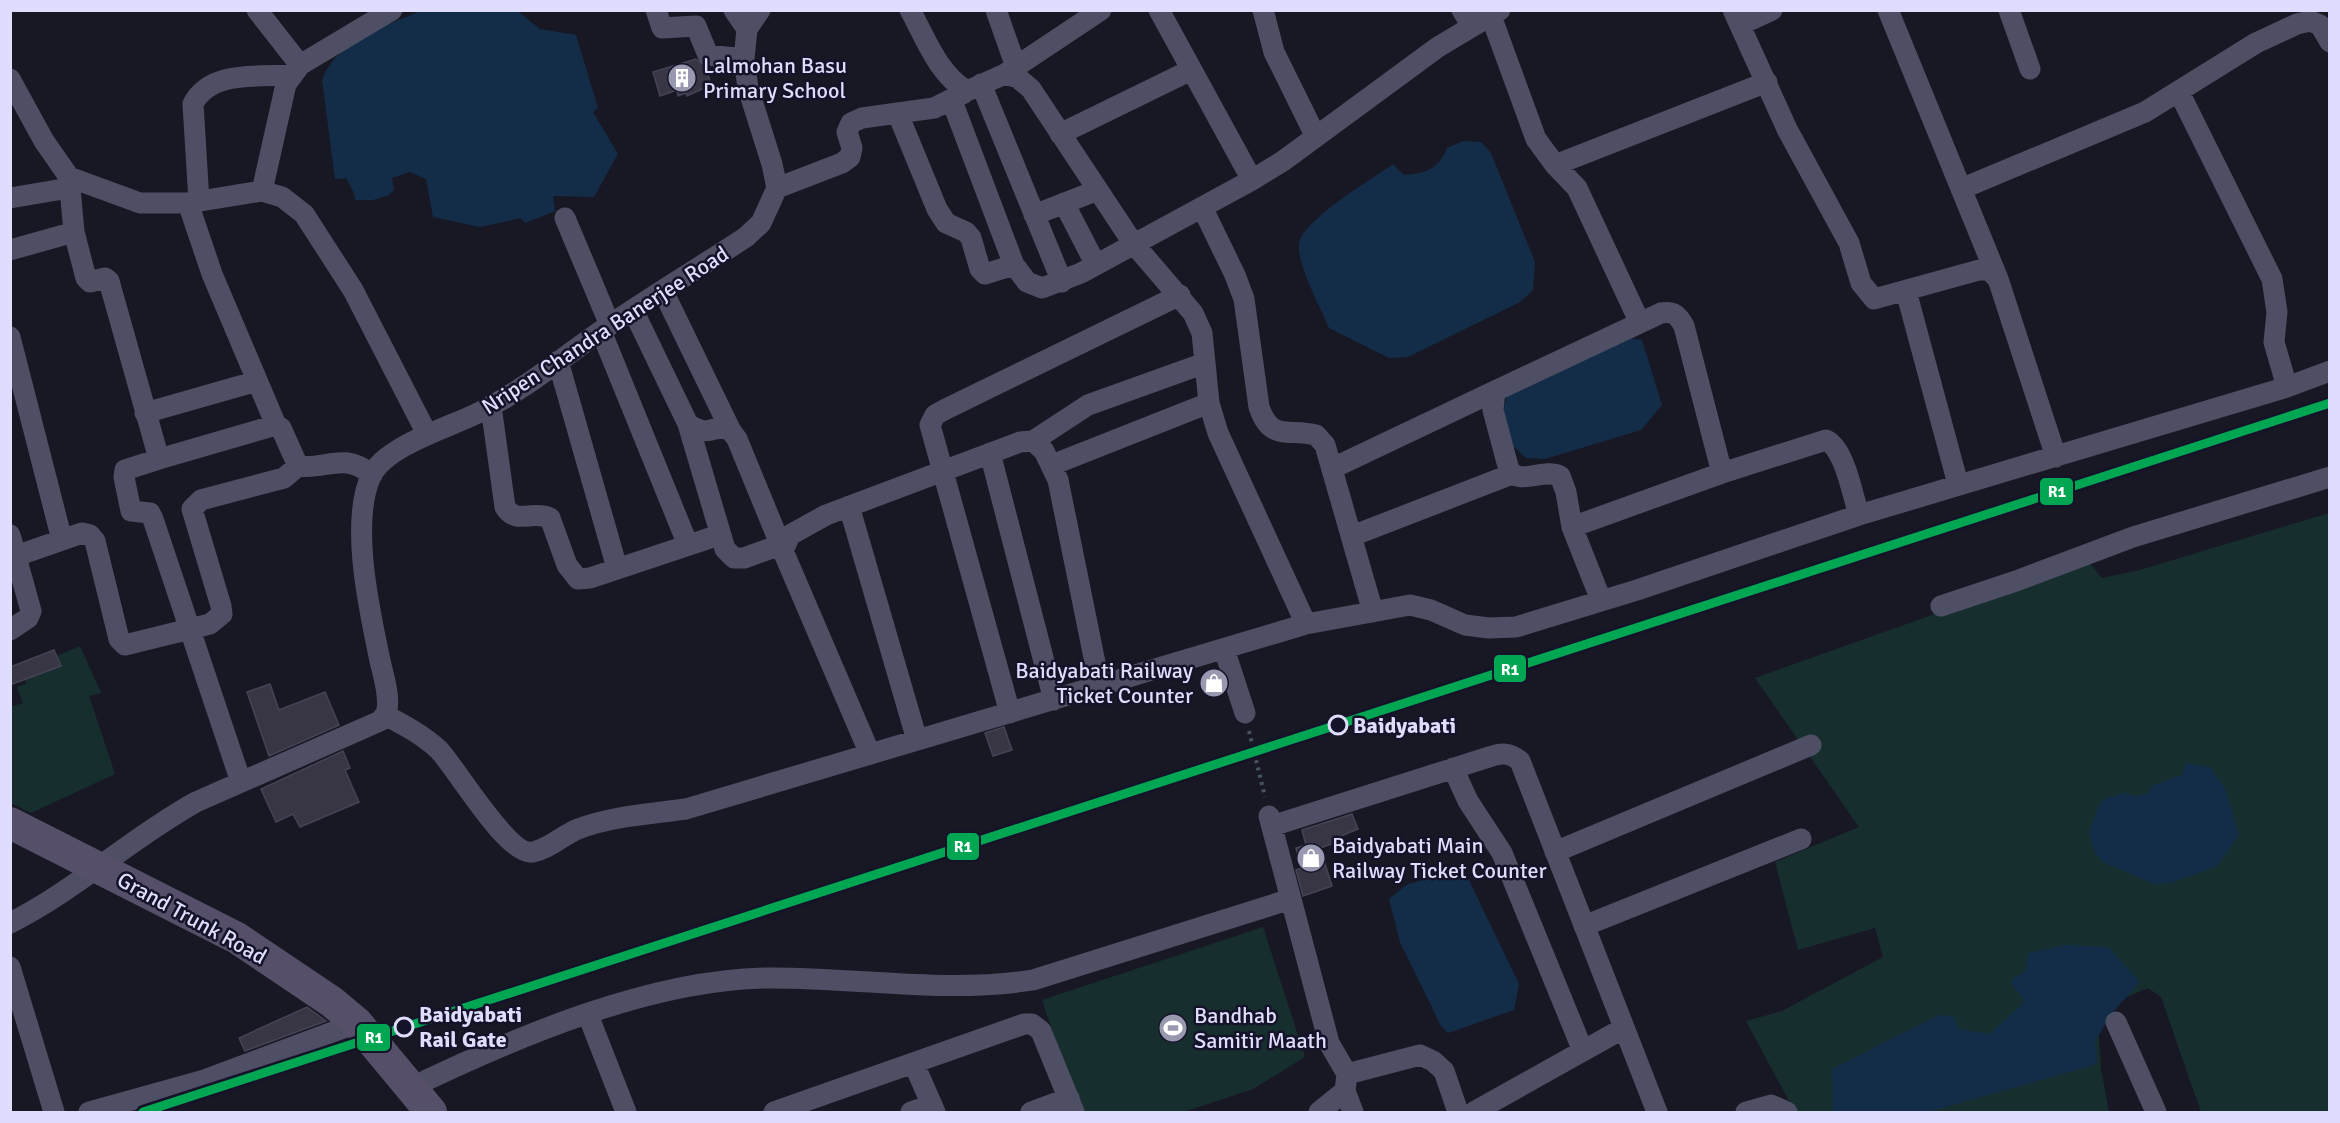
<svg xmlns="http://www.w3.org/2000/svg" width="2340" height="1123" font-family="Signika,sans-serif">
  <rect width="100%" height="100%" fill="#181824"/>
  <path fill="#162f2e" d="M2329 513V1112H2201L2161 997 2148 988 2108 1005 2098 1025 2101 1069 2109 1112H1795L1746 1021 1782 1011 1883 957 1875 928 1798 950 1775 862 1859 827 1755 678 2087 560 2102 578 2140 570Z
    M80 646 101 693 89 696 115 774 31 813 11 803 10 707 23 703 17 687 26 684 25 679 61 667 57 656Z
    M1263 927 1305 1057 1253 1089 1183 1112H1080L1042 1000Z"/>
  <path fill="#132d49" d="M421 11H517L540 29 576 35 598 108 593 112 618 154 594 197 553 196 555 211 525 223 521 218 480 227 433 217 426 179 410 172 392 178 394 190 389 195 373 200H355L354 193 346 178 335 179 322 80C337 40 385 26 421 11Z
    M1463 141 1481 142 1491 153 1535 262 1533 290 1520 302 1408 357 1389 358 1329 328C1320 306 1298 267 1299 245 1301 220 1373 179 1393 164L1404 175C1426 173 1438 170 1447 148Z
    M1622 337 1642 340 1662 405 1641 430 1545 459 1526 458 1504 437V407L1509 388Z
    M2186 763 2210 767 2225 788 2239 835 2217 866 2174 882 2154 884 2103 862 2095 853 2089 833 2098 807 2104 799 2125 793 2136 796 2149 793 2151 786 2182 775Z
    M1451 871 1465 872 1519 984 1514 1010 1448 1033 1441 1026 1400 942 1389 899 1406 885Z
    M2067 945 2108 947 2140 982 2113 1012 2095 1041 2097 1064 1928 1112H1833L1832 1069 1939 1015 1953 1016 1959 1029 1990 1034 2025 1001 2010 982 2026 970 2028 953Z"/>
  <path fill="#383645" stroke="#454356" stroke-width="1.5" d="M696 59 706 68 711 85 687 96 686 93 678 96 677 90 660 96 653 72Z
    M54 650 61 666 10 685V667Z
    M270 684 279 710 325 692 339 725 269 756 247 692Z
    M1004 727 1012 750 993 756 985 733Z
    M343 751 350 768 345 770 359 802 300 827 293 814 276 822 261 789Z
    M1352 814 1358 829 1336 838 1337 842 1320 848 1332 886 1303 896 1296 870 1301 868 1296 848 1306 845 1302 830Z
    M307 1007 326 1021 245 1051 239 1038Z"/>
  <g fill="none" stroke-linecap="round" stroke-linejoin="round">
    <path stroke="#47545f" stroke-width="4" stroke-dasharray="3 4.5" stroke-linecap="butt" d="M1249 731 1265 797"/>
    <path stroke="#4e4f64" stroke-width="21" d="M257 10 300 65
      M656 10 662 28 696 26 708 55 744 59
      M734 10 747 29
      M910 10C926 39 938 74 967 91L1005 74 1018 78 1031 89 1133 243 1193 313 1202 333 1209 403 1218 433 1306 624
      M996 10 1016 67
      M1159 10 1252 180
      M1263 10 1274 52 1316 137
      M1462 10 1472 26
      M1733 10 1787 129 1849 243 1861 283 1874 299 1979 270H1989L1998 279 2056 457
      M1888 10 1998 279
      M2009 10 2030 69
      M1491 16 1536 139 1555 165 1577 188 1640 323
      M1740 25 1772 10
      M1005 74 1101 10
      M10 79 44 141 69 177 140 203H188L262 191 282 197 304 214 353 290 427 434
      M981 84 1062 282
      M2179 92 2272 279 2277 312 2274 342 2287 387
      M952 101 1014 265 1027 282 1042 288 1081 273 1252 180 1283 161 1438 47 1500 10
      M898 114 937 209 946 223 966 232 971 238 980 269 985 274 1014 265
      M1060 134 1191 70
      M1555 165 1767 82
      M69 177 74 232 86 278 90 282 105 278 109 281 159 459 276 425 281 428 298 466C327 470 344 451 372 475
      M777 188 842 163 850 157 852 148 847 132 851 123 862 118 934 108 964 93
      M1961 189 2145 112 2256 43 2297 24 2310 21 2320 25 2330 42
      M262 191 286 84 300 65 392 10
      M10 198 69 188
      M199 201 193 104C210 70 259 77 293 75
      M188 203 212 274 276 425
      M1064 203 1096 265
      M1202 207 1235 275 1244 299 1259 407C1271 442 1288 428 1316 435L1325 445 1373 612
      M1034 215 1098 190
      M565 218 610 325
      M10 250 74 232
      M663 291 731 431
      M1906 291 1958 484
      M633 310 688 424C701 433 707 432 721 427L731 431 737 439 783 551
      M601 331 688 545
      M10 337 62 540
      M558 361 617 568
      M491 406 505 507C516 525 532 510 550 518L567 565 578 579 590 578 719 535
      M145 413 257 381
      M688 424 725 549 734 558H744L780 545
      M1033 441 1088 405 1205 363
      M990 453 1054 700
      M159 459 125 470 124 477 131 511 150 513 153 519 241 782
      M1052 465 1209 403
      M1333 468 1495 391
      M849 506 917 740
      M1572 527 1722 473 1826 440C1845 449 1852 494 1859 515
      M10 535 31 611 28 618 10 630
      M1352 536 1512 474
      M16 556 82 533 90 535 95 541 119 639 125 645 210 624 222 614 221 606 192 509 201 500 284 478 298 466
      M1601 600 1572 527 1566 492 1560 476C1543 468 1520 486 1509 470L1493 410 1495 391 1661 313C1674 311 1678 315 1684 326L1722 473
      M1941 606 2016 581 2133 537 2330 477
      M1224 649 1245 713
      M1010 713 930 425 935 415 946 409 1180 295
      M385 715C404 725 423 735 439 750 457 769 508 857 533 852 549 849 563 835 578 829 612 816 650 814 686 809L1306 624 1410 605 1431 610 1465 625 1489 628 1516 627 1637 590 1859 515 2287 387 2330 371
      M870 754 783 551 790 535 826 515 1020 442 1033 441 1044 451 1058 480 1100 687
      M1453 768 1468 801 1502 853 1583 1051
      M1269 816 1329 1043 1347 1074 1420 1055 1433 1061 1444 1071 1458 1112
      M1272 826 1489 757C1502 753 1509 752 1520 761L1657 1112
      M1555 852 1811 745
      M10 923C76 890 131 838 196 802L380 721C383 717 386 715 387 710 390 693 382 672 379 656 369 608 350 522 371 476 386 445 451 427 480 412 524 390 563 357 604 329 650 297 699 268 746 237L761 223 777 188 772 164 748 88 744 59 747 29 760 10
      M1584 926 1801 839
      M10 967 54 1112
      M588 1015 626 1112
      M2116 1022 2156 1112
      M914 1064 935 1112
      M412 1087C516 1037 649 980 766 978 856 977 944 994 1033 980L1291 899
      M1345 1091 1353 1112
      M89 1112 204 1080 357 1023
      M774 1112 1024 1024H1032L1041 1031 1074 1112
      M911 1112 932 1105
      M1031 1112 1069 1098
      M1319 1112 1345 1091 1347 1074
      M1474 1112 1624 1028
      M1746 1112 1771 1105 1787 1112"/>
    <path stroke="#554f69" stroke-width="32" d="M10 823 237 938 332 1002 357 1023 431 1112"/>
    <g stroke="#141329" stroke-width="14">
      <path id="rail-1" d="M143 1112 2330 403"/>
    </g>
    <use href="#rail-1" stroke="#00a651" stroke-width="9"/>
  </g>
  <defs>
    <g id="building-disc" transform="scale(1.5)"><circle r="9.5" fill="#9998b1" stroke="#141329"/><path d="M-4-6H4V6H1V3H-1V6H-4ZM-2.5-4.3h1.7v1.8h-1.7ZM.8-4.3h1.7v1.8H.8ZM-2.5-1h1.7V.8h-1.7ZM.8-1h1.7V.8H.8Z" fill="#fff"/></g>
    <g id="shop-disc" transform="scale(1.5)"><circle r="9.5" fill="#9998b1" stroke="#141329"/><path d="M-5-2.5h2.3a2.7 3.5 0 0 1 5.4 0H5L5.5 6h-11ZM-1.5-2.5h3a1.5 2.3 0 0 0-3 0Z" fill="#fff"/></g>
    <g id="stadium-disc" transform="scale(1.5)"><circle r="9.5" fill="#9998b1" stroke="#141329"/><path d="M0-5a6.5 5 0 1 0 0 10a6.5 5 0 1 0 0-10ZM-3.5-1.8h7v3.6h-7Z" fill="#fff"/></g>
  </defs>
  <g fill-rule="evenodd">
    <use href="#building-disc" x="682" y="78"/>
    <use href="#shop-disc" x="1214" y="683"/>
    <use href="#shop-disc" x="1311" y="858"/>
    <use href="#stadium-disc" x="1173" y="1028"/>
  </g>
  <g fill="#141329" stroke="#deddfd" stroke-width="3">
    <circle cx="1338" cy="725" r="9"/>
    <circle cx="404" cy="1027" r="9"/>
  </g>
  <g text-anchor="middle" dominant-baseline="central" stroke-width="5" stroke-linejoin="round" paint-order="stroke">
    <g font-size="22" fill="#deddfd" stroke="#141329" text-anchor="start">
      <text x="703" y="65">Lalmohan Basu<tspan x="703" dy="25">Primary School</tspan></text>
      <text x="1193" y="670" text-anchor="end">Baidyabati Railway<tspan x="1193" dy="25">Ticket Counter</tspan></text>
      <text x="1332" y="845">Baidyabati Main<tspan x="1332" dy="25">Railway Ticket Counter</tspan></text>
      <text x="1194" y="1015">Bandhab<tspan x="1194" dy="25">Samitir Maath</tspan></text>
    </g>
    <g font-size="22" fill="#deddfd" stroke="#141329">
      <text transform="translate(605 330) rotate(-33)">Nripen Chandra Banerjee Road</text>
      <text transform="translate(192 918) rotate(29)">Grand Trunk Road</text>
    </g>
    <g font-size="22" font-weight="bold" fill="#deddfd" stroke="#141329" text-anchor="start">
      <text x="1353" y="725">Baidyabati</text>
      <text x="419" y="1014">Baidyabati<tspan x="419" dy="25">Rail Gate</tspan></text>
    </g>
  </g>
  <g stroke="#141329" stroke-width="2">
    <rect x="2039" y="477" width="35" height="29" rx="6" fill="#00a651"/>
    <rect x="1493" y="654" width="34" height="29" rx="6" fill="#00a651"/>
    <rect x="946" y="832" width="34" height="29" rx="6" fill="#00a651"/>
    <rect x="356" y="1023" width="35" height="29" rx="6" fill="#00a651"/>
  </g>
  <g font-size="16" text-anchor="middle" font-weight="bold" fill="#fff">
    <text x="2057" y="497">R1</text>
    <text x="1510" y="675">R1</text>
    <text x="963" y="852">R1</text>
    <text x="374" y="1043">R1</text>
  </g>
  <rect width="2340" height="1123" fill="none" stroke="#deddfd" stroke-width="24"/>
</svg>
